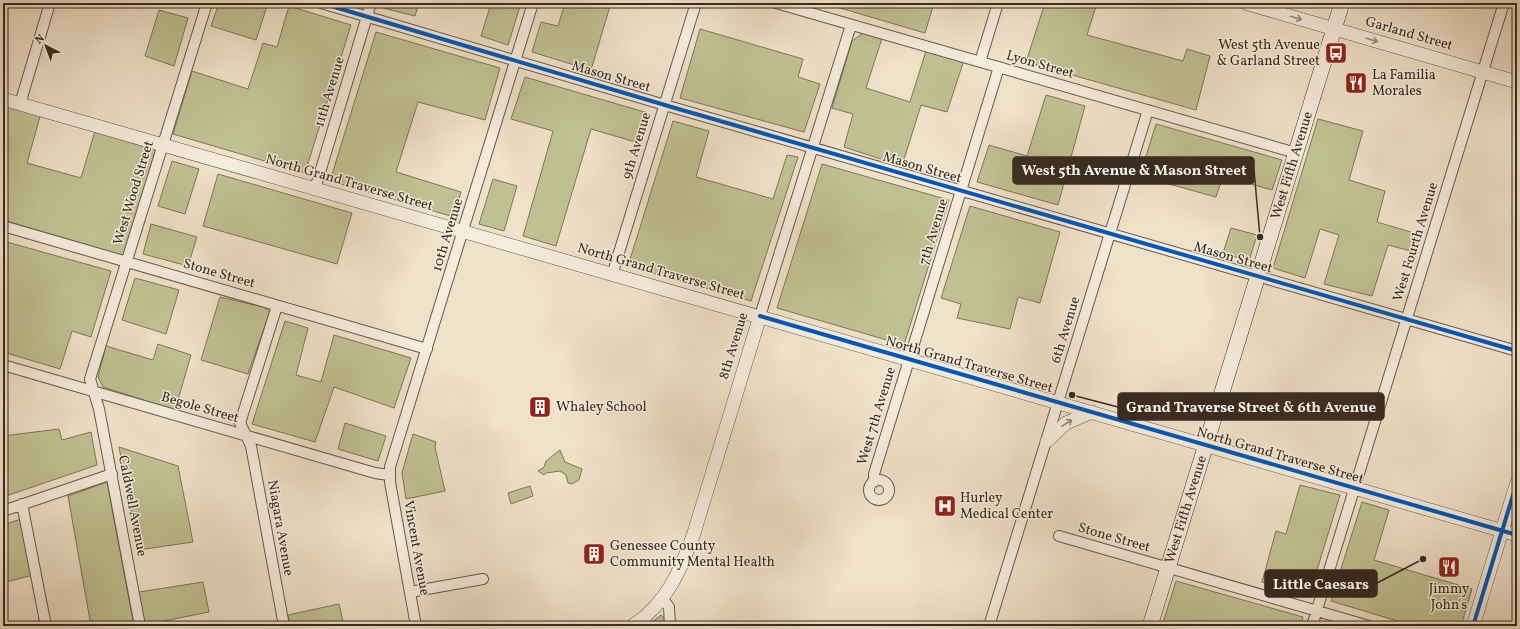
<svg xmlns="http://www.w3.org/2000/svg" width="1520" height="629" font-family="Vollkorn,serif">
  <rect width="100%" height="100%" fill="#f0e1c9"/>
  <filter id="stains"><feTurbulence type="fractalNoise" baseFrequency=".005" numOctaves="4"/><feColorMatrix values="0 0 0 0 .2 0 0 0 0 .09 0 0 0 0 .02 0 0 0 .5 -.17"/></filter>
  <radialGradient id="worn" r=".72"><stop offset=".6" stop-color="#630" stop-opacity="0"/><stop offset="1" stop-color="#630" stop-opacity=".3"/></radialGradient>
  <path fill="#c0c192" stroke="#7c7659" d="M219 3H268L256 40 211 26Z
    M385 3H419L415 16 383 8Z
    M491 3H521L508 45 481 36Z
    M565 3H611L591 70 532 52 541 22 558 26Z
    M823 3H934L925 33Z
    M1045 3H1097L1087 35 1183 61 1187 49 1210 56 1196 110 1026 62Z
    M289 6 351 25 305 173 173 134 192 71 248 89 263 43 277 47Z
    M159 10 188 18 174 66 145 56Z
    M700 29 803 59 798 77 820 84 804 132 680 98Z
    M376 32 500 68 485 120 418 102 396 172 461 192 454 217 330 181Z
    M863 33 882 38 866 88 910 102 926 51 964 60 947 112 921 105 902 166 844 147 853 114 832 108 852 41Z
    M525 77 648 113 639 143 591 129 556 246 523 236 553 131 511 119Z
    M1046 95 1085 106 1058 205 977 182 989 145 1027 156Z
    M3 103 41 113 27 163 81 178 95 131 156 149 124 256 3 220Z
    M1318 119 1363 131 1349 180 1385 191 1377 222 1421 235 1415 252 1388 245 1372 296 1324 284 1339 235 1320 229 1305 278 1273 268Z
    M673 121 709 131 696 177 773 199 787 155 798 157 751 301 628 266Z
    M1156 124 1282 160 1272 190 1223 176 1216 197 1140 176Z
    M172 161 199 169 185 214 158 206Z
    M822 164 949 200 904 345 777 308Z
    M218 174 352 213 337 264 203 226Z
    M493 179 517 186 504 231 479 224Z
    M970 206 1060 232 1040 303 1018 297 1010 329 957 318 961 304 941 298Z
    M151 224 197 237 188 266 143 254Z
    M1231 228 1257 235 1249 261 1223 253Z
    M3 241 111 271 91 337 72 331 60 369 3 352Z
    M135 278 179 290 166 334 122 320Z
    M220 297 263 307 270 311 248 374 201 360Z
    M285 321 308 328 296 375 321 382 334 335 411 358 394 408 334 387 315 442 252 424Z
    M158 344 191 355 175 410 103 387 98 377 106 346 153 360Z
    M345 423 386 436 378 461 338 449Z
    M59 429 62 440 91 432 97 465 3 497V436Z
    M413 434 436 442 435 447 445 491 406 499 402 473Z
    M119 447 178 466 193 542 138 550Z
    M560 450 565 462 582 469 579 480 572 484 568 483 566 475 560 471 546 473 544 475 538 471 544 467 546 461Z
    M107 482 134 626H91L68 496Z
    M1300 485 1340 495 1309 596 1262 582 1276 531 1286 534Z
    M530 486 533 496 511 504 508 493Z
    M1362 502 1389 510 1374 560 1472 589 1461 626H1414L1331 601Z
    M21 519 33 575 3 583V525Z
    M1176 581 1303 617 1300 626H1162Z
    M203 582 209 612 144 625 139 592Z
    M339 604 344 626H290L288 615Z
    M661 615 664 618V626H647Z"/>
  <g fill="none" stroke-linecap="round" stroke-linejoin="round">
    <g stroke="#65584a" stroke-width="12">
      <path id="minor" d="M321 3 675 108 1517 351
        M776 3 1296 153
        M980 62 998 3
        M20 104 50 3
        M315 189 371 3
        M3 226 427 349
        M612 275 696 3
        M277 306 240 423 251 446 284 626
        M760 316 851 25
        M3 365 375 473 389 475
        M869 490a10 10 0 1 1 20 0a10 10 0 1 1-20 0Z
        M874 482V474L999 67
        M22 504 46 626
        M3 511 112 474
        M1059 536 1369 626
        M410 592 483 579
        M663 599 669 607 670 626
        M140 626 99 409 90 379 207 3
        M416 626 390 482V467L533 3
        M989 626 1148 110
        M1312 626 1504 3"/>
    </g>
    <g stroke="#65584a" stroke-width="14">
      <path id="tertiary" d="M1245 3 1517 82
        M3 99 1517 535
        M1047 441 1066 423 1092 412
        M632 626C667 604 681 569 694 533L760 316
        M1473 626 1517 482"/>
    </g>
    <g stroke="#372a20" stroke-width="16">
      <g id="secondary">
        <path id="s1" d="M1150 626 1342 3"/>
      </g>
    </g>
    <use href="#minor" stroke="#f5ecdc" stroke-width="10"/>
    <use href="#tertiary" stroke="#f5ecdc" stroke-width="13"/>
    <use href="#secondary" stroke="#f5ecdc" stroke-width="15"/>
    <g stroke="#f5ecdc" stroke-width="6">
      <path id="cycleway" d="M321 3 675 108 1517 351
        M760 316 1517 535
        M1473 626 1517 482"/>
    </g>
    <use href="#cycleway" stroke="#0057b8" stroke-width="4"/>
  </g>
  <defs><path id="oneway-shaft" d="M-6 0H5M1.5-3L5.5 0L1.5 3" fill="none" stroke-width="1.6" stroke-linecap="round" stroke-linejoin="round"/></defs>
  <g stroke="#968b7e">
    <use href="#oneway-shaft" transform="translate(1296 18) rotate(16)"/>
    <use href="#oneway-shaft" transform="translate(1372 40) rotate(16)"/>
    <use href="#oneway-shaft" transform="translate(1067 423) rotate(-33)"/>
  </g>
  <defs>
    <g id="bus-square" transform="scale(1.15)"><rect x="-9" y="-9" width="18" height="18" rx="4" fill="#8f2418" stroke="#f5ecdc"/><path d="M-5-6H5V4H4V6H2V4H-2V6H-4V4H-5ZM-3.5-4V0h7V-4ZM-3.5 1.2v1.5H-2V1.2ZM2 1.2v1.5H3.5V1.2Z" fill="#fff"/></g>
    <g id="restaurant-square" transform="scale(1.15)"><rect x="-9" y="-9" width="18" height="18" rx="4" fill="#8f2418" stroke="#f5ecdc"/><path d="M-5-6h1v4h1v-4h1v4h1v-4h1v5L-1.5 .5V6h-2V.5L-5-1ZM5-6V6H3V1.5H1.5Q1.5-4 5-6Z" fill="#fff"/></g>
    <g id="building-square" transform="scale(1.15)"><rect x="-9" y="-9" width="18" height="18" rx="4" fill="#8f2418" stroke="#f5ecdc"/><path d="M-4-6H4V6H1V3H-1V6H-4ZM-2.5-4.3h1.7v1.8h-1.7ZM.8-4.3h1.7v1.8H.8ZM-2.5-1h1.7V.8h-1.7ZM.8-1h1.7V.8H.8Z" fill="#fff"/></g>
    <g id="hospital-square" transform="scale(1.15)"><rect x="-9" y="-9" width="18" height="18" rx="4" fill="#8f2418" stroke="#f5ecdc"/><path d="M-5-5h3v3.5h4V-5h3V5h-3V1.5h-4V5h-3Z" fill="#fff"/></g>
  </defs>
  <g fill-rule="evenodd">
    <use href="#bus-square" x="1336" y="53"/>
    <use href="#restaurant-square" x="1356" y="83"/>
    <use href="#building-square" x="540" y="407"/>
    <use href="#hospital-square" x="945" y="506"/>
    <use href="#building-square" x="594" y="554"/>
    <use href="#restaurant-square" x="1449" y="567"/>
  </g>
  <g text-anchor="middle" dominant-baseline="central" stroke-width="3" stroke-linejoin="round" paint-order="stroke">
    <g font-size="14" fill="#372a20" stroke="#f5ecdc">
      <text transform="translate(1409 34) rotate(16)">Garland Street</text>
      <text transform="translate(1040 65) rotate(16)">Lyon Street</text>
      <text transform="translate(611 77) rotate(16)">Mason Street</text>
      <text transform="translate(330 92) rotate(-73)">11th Avenue</text>
      <text transform="translate(637 146) rotate(-73)">9th Avenue</text>
      <text stroke="none"><textPath href="#s1" startOffset="482">West Fifth Avenue</textPath></text>
      <text transform="translate(922 168) rotate(16)">Mason Street</text>
      <text transform="translate(349 183) rotate(16)">North Grand Traverse Street</text>
      <text transform="translate(134 193) rotate(-73)">West Wood Street</text>
      <text transform="translate(934 232) rotate(-73)">7th Avenue</text>
      <text transform="translate(448 235) rotate(-73)">10th Avenue</text>
      <text transform="translate(1416 242) rotate(-73)">West Fourth Avenue</text>
      <text transform="translate(1233 258) rotate(16)">Mason Street</text>
      <text transform="translate(661 272) rotate(16)">North Grand Traverse Street</text>
      <text transform="translate(219 274) rotate(16)">Stone Street</text>
      <text transform="translate(1066 330) rotate(-73)">6th Avenue</text>
      <text transform="translate(734 346) rotate(-73)">8th Avenue</text>
      <text transform="translate(969 365) rotate(16)">North Grand Traverse Street</text>
      <text transform="translate(200 408) rotate(16)">Begole Street</text>
      <text transform="translate(877 416) rotate(-73)">West 7th Avenue</text>
      <text transform="translate(1280 456) rotate(16)">North Grand Traverse Street</text>
      <text transform="translate(132 506) rotate(79)">Caldwell Avenue</text>
      <text stroke="none"><textPath href="#s1" startOffset="122">West Fifth Avenue</textPath></text>
      <text transform="translate(280 528) rotate(80)">Niagara Avenue</text>
      <text transform="translate(1114 538) rotate(16)">Stone Street</text>
      <text transform="translate(416 548) rotate(80)">Vincent Avenue</text>
    </g>
    <g font-size="14" fill="#372a20" stroke="#f5ecdc" text-anchor="start">
      <text x="1320" y="45" text-anchor="end">West 5th Avenue<tspan x="1320" dy="16">&amp; Garland Street</tspan></text>
      <text x="1372" y="75">La Familia<tspan x="1372" dy="16">Morales</tspan></text>
      <text x="556" y="407">Whaley School</text>
      <text x="960" y="498">Hurley<tspan x="960" dy="16">Medical Center</tspan></text>
      <text x="610" y="546">Genessee County<tspan x="610" dy="16">Community Mental Health</tspan></text>
      <text x="1449" y="589" text-anchor="middle">Jimmy<tspan x="1449" dy="16">John's</tspan></text>
    </g>
  </g>
  <path fill="none" stroke="#372a20" stroke-width="1.5" d="M1260 237L1254 170M1072 395L1118 407M1423 559L1377 583"/>
  <g fill="#372a20" stroke="#f5ecdc" stroke-width="1.5">
    <circle cx="1260" cy="237" r="4"/>
    <circle cx="1072" cy="395" r="4"/>
    <circle cx="1423" cy="559" r="4"/>
  </g>
  <g fill="#372a20" stroke="#372a20" stroke-width="1.5">
    <rect x="1013" y="157" width="241" height="27" rx="4"/>
    <rect x="1118" y="393" width="266" height="27" rx="4"/>
    <rect x="1265" y="570" width="112" height="27" rx="4"/>
  </g>
  <g font-size="15" text-anchor="middle" font-weight="bold" fill="#fff">
    <text x="1134" y="175">West 5th Avenue &amp; Mason Street</text>
    <text x="1251" y="412">Grand Traverse Street &amp; 6th Avenue</text>
    <text x="1321" y="589">Little Caesars</text>
  </g>
  <rect width="1520" height="629" fill="none" stroke="#f0e1c9" stroke-width="16"/>
  <rect x="4" y="4" width="1512" height="621" fill="none" stroke="#372a20" stroke-width="2"/>
  <rect x="8" y="8" width="1504" height="613" fill="none" stroke="#372a20"/>
  <g transform="translate(46 46) rotate(318)" stroke="#f5ecdc" stroke-width="3" paint-order="stroke">
  <path d="M0-3L7 15L0 10L-7 15Z" fill="#372a20"/>
  <text y="-6" font-size="11" font-weight="bold" text-anchor="middle" fill="#372a20">N</text>
  </g>
  <rect width="100%" height="100%" filter="url(#stains)"/>
  <rect width="100%" height="100%" fill="url(#worn)"/>
</svg>
